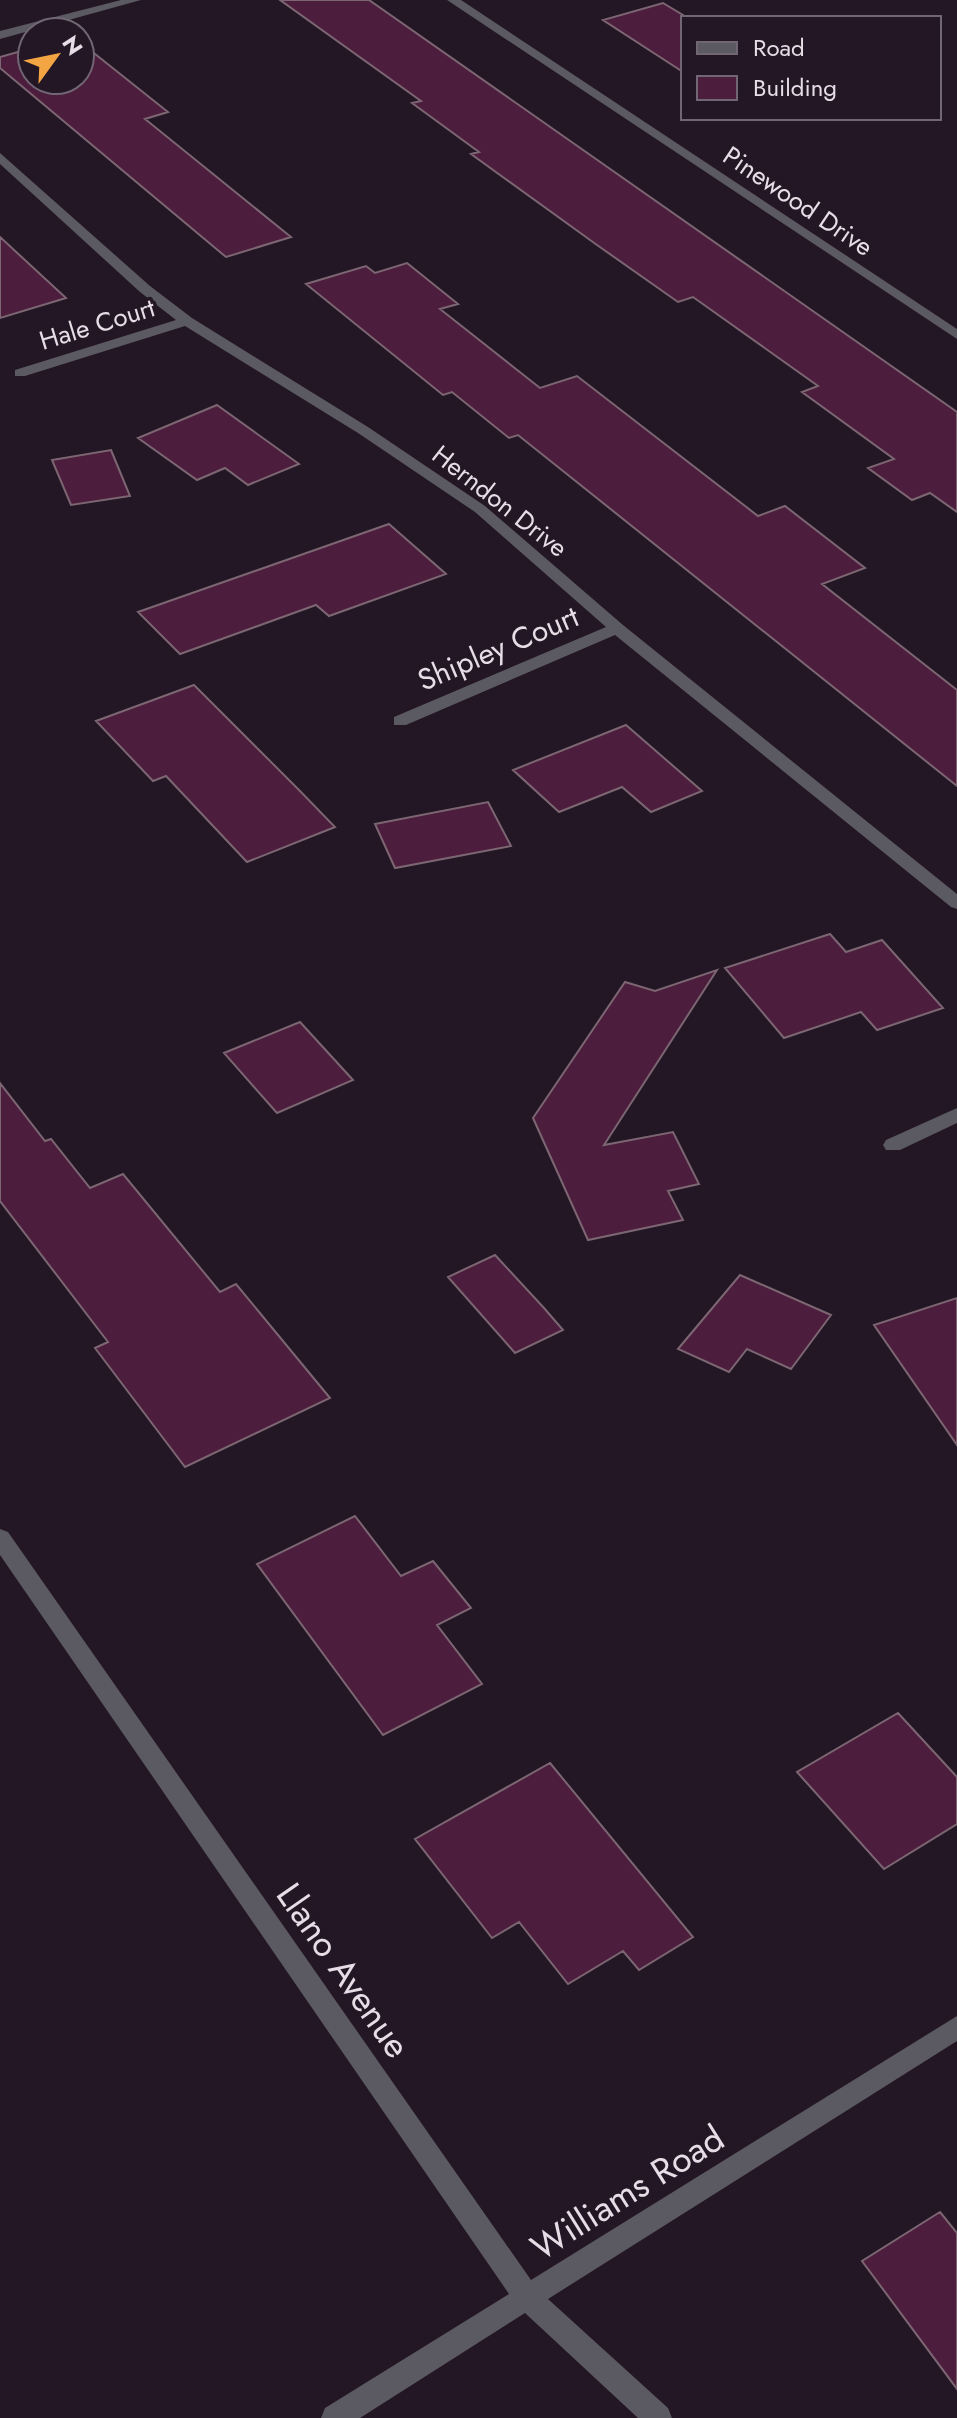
<svg xmlns="http://www.w3.org/2000/svg" width="957" height="2418" font-family="Jost,sans-serif">
  <rect width="100%" height="100%" fill="#231625"/>
  <path fill="#4d1d3d" stroke="#7b6672" stroke-width="2" d="M280 0H369L957 412V512L930 493 912 500 868 468 894 459 802 392 818 386 693 297 678 302 597 245 471 154 479 152 412 103 421 101Z
    M663 3 683 15V72L603 20Z
    M80 42 168 112 145 119 291 237 226 257 0 68V57L32 48V80H80Z
    M0 237 66 298 0 318Z
    M407 263 458 304 440 309 540 388 577 376 758 516 785 506 865 568 822 584 957 690V786L518 435 509 438 452 392 443 395 306 284 366 266 375 273Z
    M217 405 299 464 248 485 225 468 197 480 138 438Z
    M111 450 130 496 71 505 52 460Z
    M389 524 446 574 329 616 316 605 180 654 138 612Z
    M194 685 299 790 335 827 247 862 166 776 153 781 96 721Z
    M626 725 702 791 651 812 622 787 559 812 513 770Z
    M488 802 511 846 395 868 375 824Z
    M830 934 846 952 882 940 943 1008 877 1030 861 1012 784 1038 725 968Z
    M717 970 604 1145 673 1132 699 1184 668 1191 683 1220 588 1240 533 1118 625 982 655 991Z
    M300 1022 353 1080 277 1113 224 1053Z
    M0 1083 45 1141 51 1139 90 1188 123 1174 220 1292 236 1284 330 1398 185 1467 95 1348 108 1342 0 1201Z
    M495 1255 544 1308 563 1330 515 1353 448 1277Z
    M740 1275 831 1315 791 1369 747 1349 729 1372 678 1349Z
    M957 1298V1445L874 1325Z
    M355 1516 401 1576 433 1561 471 1608 437 1625 482 1684 383 1735 257 1564Z
    M898 1713 957 1777V1824L884 1869 797 1772Z
    M550 1763 693 1937 639 1970 623 1951 568 1984 519 1922 492 1938 415 1839Z
    M940 2212 957 2233V2389L862 2261Z"/>
  <g fill="none" stroke-linecap="round" stroke-linejoin="round">
    <path fill="#5b5962" fill-rule="evenodd" d="M121 0H141L0 39V31Z
      M447 0H461L957 329V339Z
      M0 153 150 286 192 318 368 427 485 506 623 625 957 894V909L951 907 615 635 406 725H394V717L606 627 475 512 358 433 185 326 25 376H15V370L176 320 140 292 0 164Z
      M957 1108V1123L900 1150H886L883 1145 886 1140Z
      M0 1529 8 1532 531 2280 957 2016V2041L548 2299 668 2408 672 2418H638L525 2313 360 2418H321L325 2408 509 2294 0 1555Z"/>
  </g>
  <g text-anchor="middle" dominant-baseline="central" stroke-width="7" stroke-linejoin="round" paint-order="stroke">
    <g font-size="26" fill="#e6dde7" stroke="#231625">
      <text transform="translate(798 201) rotate(34)">Pinewood Drive</text>
      <text transform="translate(97 324) rotate(-17)">Hale Court</text>
      <text transform="translate(500 501) rotate(38)">Herndon Drive</text>
    </g>
    <g font-size="30" fill="#e6dde7" stroke="#231625">
      <text transform="translate(498 648) rotate(-23)">Shipley Court</text>
    </g>
    <g font-size="36" fill="#e6dde7" stroke="#231625">
      <text transform="translate(344 1970) rotate(55)">Llano Avenue</text>
      <text transform="translate(627 2192) rotate(-32)">Williams Road</text>
    </g>
  </g>
  <rect x="681" y="16" width="260" height="104" fill="#231625" stroke="#716673" stroke-width="2"/>
  <rect x="697" y="42" width="40" height="12" fill="#5b5962" stroke="#716673" stroke-width="2"/>
  <text x="753" y="56" font-size="24" fill="#e6dde7">Road</text>
  <rect x="697" y="76" width="40" height="24" fill="#4d1d3d" stroke="#716673" stroke-width="2"/>
  <text x="753" y="96" font-size="24" fill="#e6dde7">Building</text>
  <g transform="translate(56 56) rotate(57)"><circle r="38" fill="#231625" stroke="#716673" stroke-width="2"/>
  <path d="M0-6L14 30L0 20L-14 30Z" fill="#f2a542"/>
  <text y="-12" font-size="22" font-weight="bold" text-anchor="middle" fill="#e6dde7">N</text>
  </g>
</svg>
